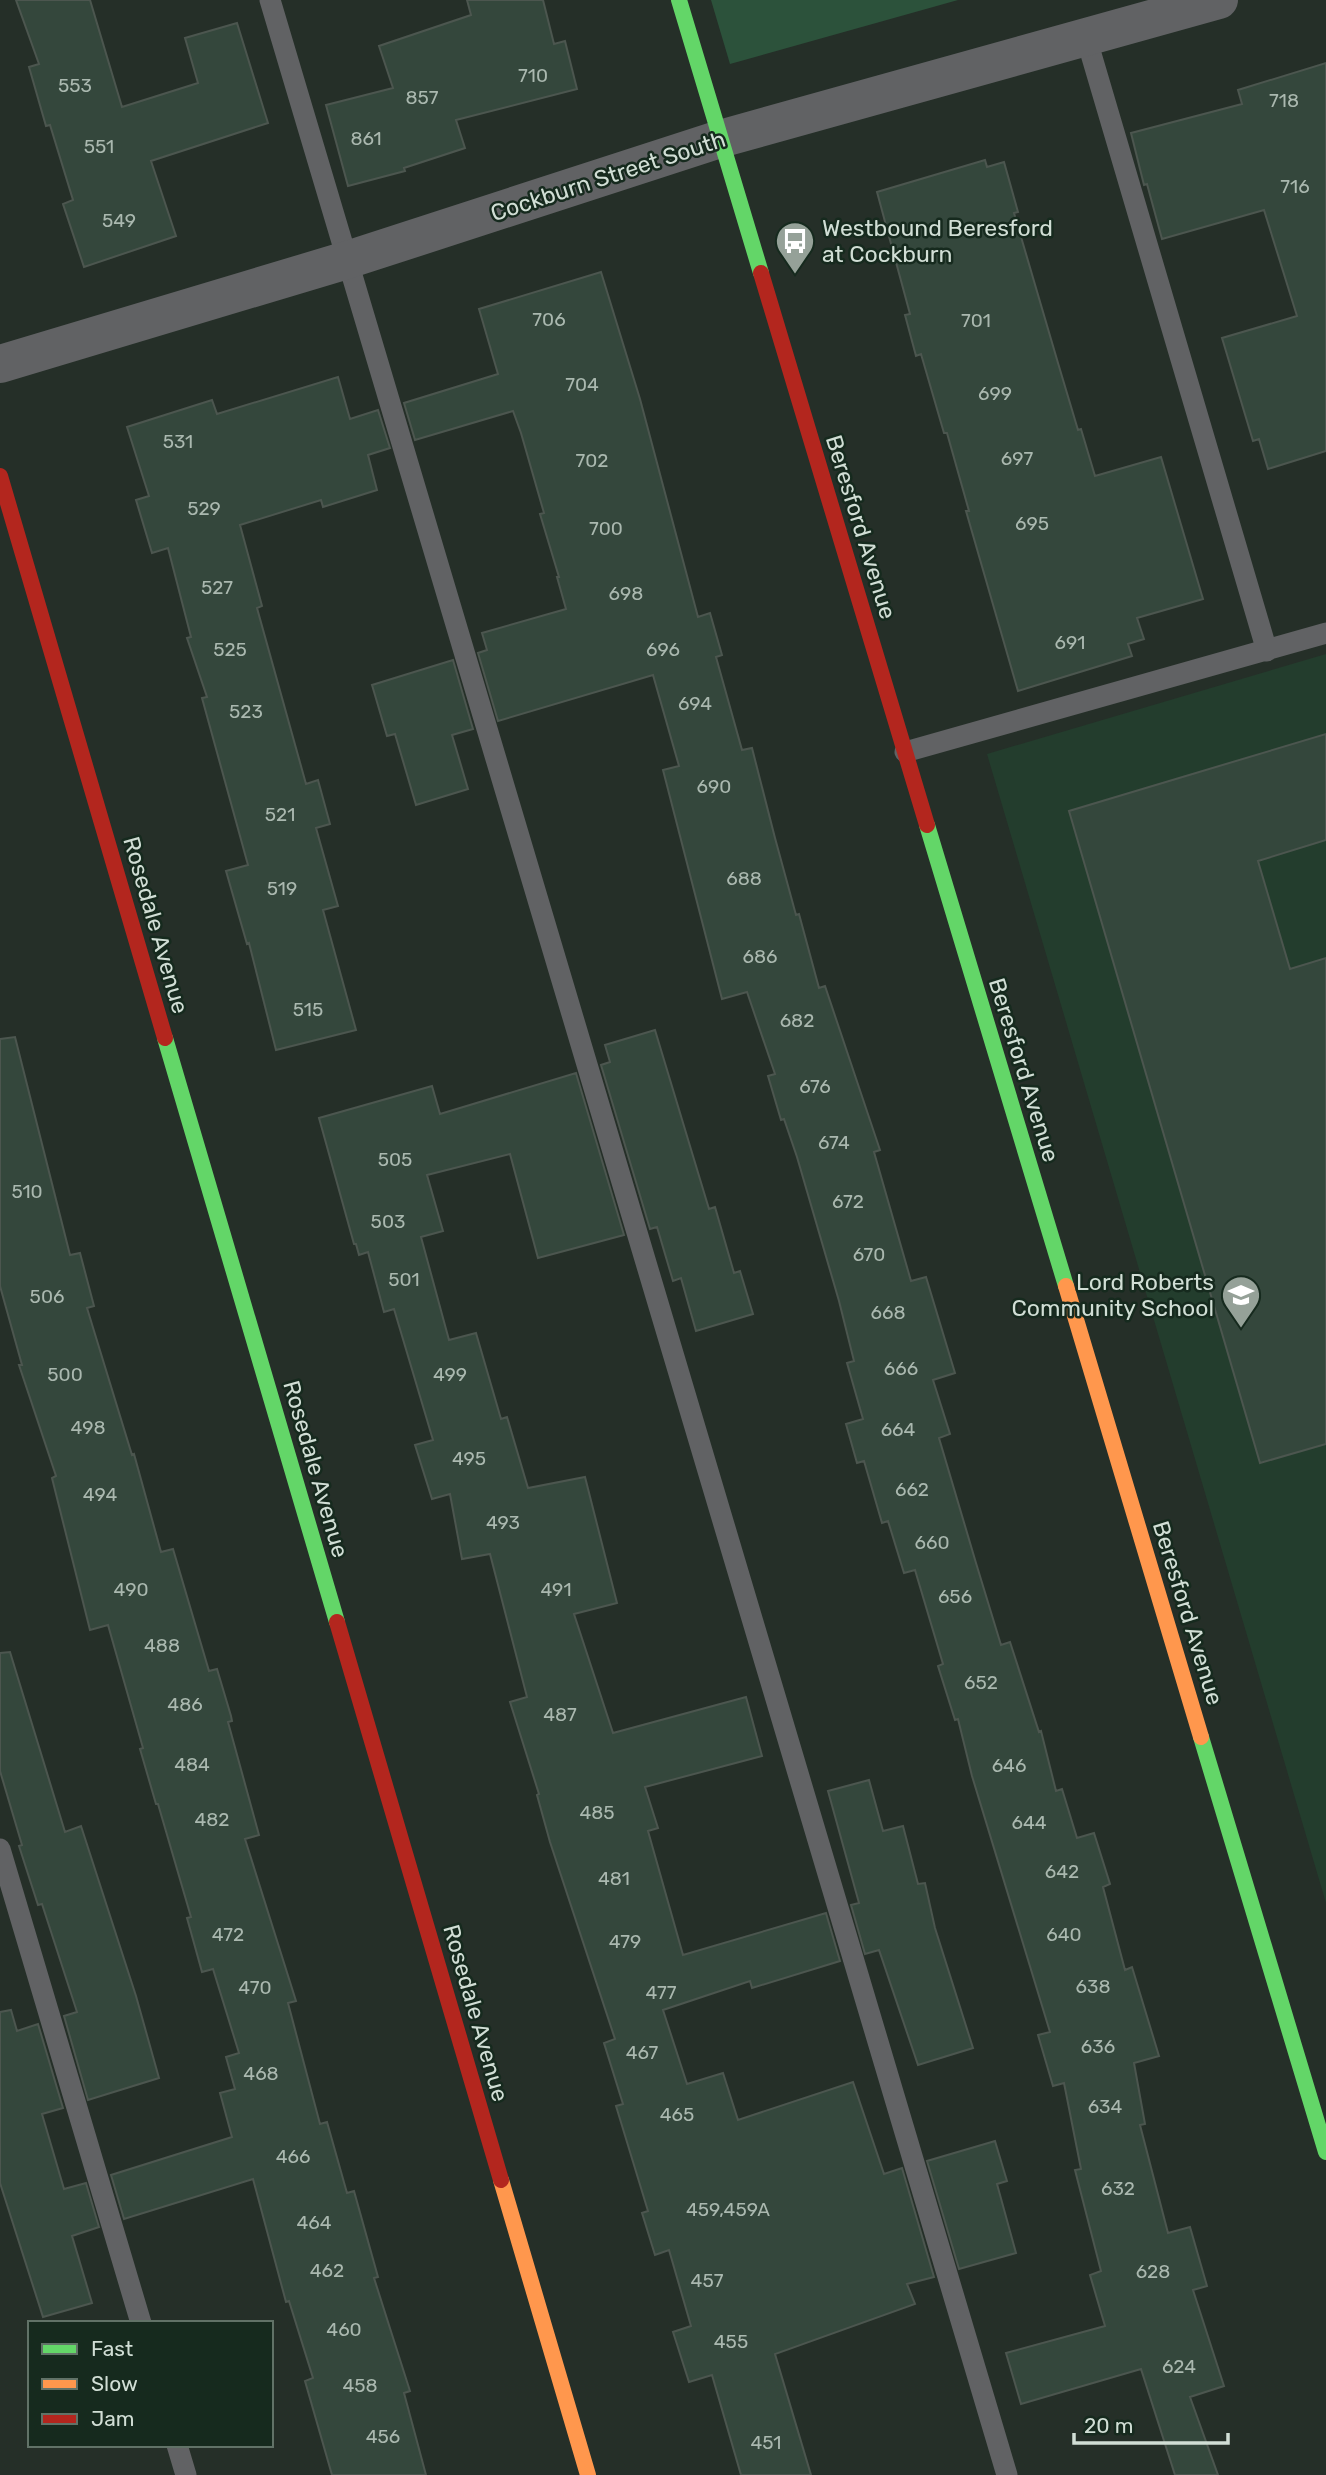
<svg xmlns="http://www.w3.org/2000/svg" width="1326" height="2475" font-family="Rubik,sans-serif">
  <rect width="100%" height="100%" fill="#252f28"/>
  <path fill="#233d2d" d="M1326 654V1903L987 754Z"/>
  <path fill="#2c523b" d="M711 0H958L730 64Z"/>
  <path fill="#34473c" stroke="#4c564f" stroke-width="2" d="M16 0H90L122 107 198 83 185 38 237 23 268 123 151 161 176 236 84 267 63 204 73 200 50 125 46 126 29 67 39 64Z
    M467 0H543L554 44 565 41 577 89 456 120 465 148 404 168 405 171 348 186 326 105 393 88 379 46 471 15Z
    M1326 63V451L1268 469 1259 439 1253 441 1222 338 1297 316 1264 210 1162 239 1147 184 1144 185 1131 133 1242 104 1238 90Z
    M985 160 987 167 1004 162 1018 212 1014 213 1058 363 1078 430 1081 429 1095 476 1161 457 1203 599 1137 618 1144 639 1128 644 1132 656 1018 691 966 511H969L947 433H944L921 354 916 356 905 315 910 314 877 192Z
    M601 272 640 399 698 617 710 613 722 655 716 657 742 750 752 748 775 838 796 915 799 914 819 988 825 986 880 1150 874 1152 911 1281 926 1277 955 1373 933 1380 950 1434 939 1438 976 1563 1001 1645 1010 1642 1039 1732 1041 1731 1056 1791 1062 1789 1077 1838 1094 1833 1110 1884 1103 1887 1125 1970 1132 1967 1159 2056 1134 2063 1145 2124 1140 2125 1168 2233 1190 2227 1207 2286 1193 2290 1224 2386 1190 2397 1218 2475H1175L1141 2369 1021 2404 1006 2353 1105 2326 1090 2275 1101 2271 1075 2170 1081 2169 1064 2083 1053 2086 1038 2035 1050 2032 972 1776 958 1719 955 1720 938 1666 943 1664 915 1570 904 1573 888 1521 882 1523 864 1461 857 1463 846 1424 863 1419 847 1363 854 1361 839 1301 797 1157 784 1119 781 1120 768 1076 775 1074 747 992 722 999 663 770 679 766 653 675 498 721 478 653 487 650 482 633 566 609 557 577H559L540 514 544 513 521 433 513 411 415 440 404 403 498 374 479 309Z
    M338 377 350 419 378 410 390 448 368 455 377 490 323 507 321 500 240 525 262 606 257 608 306 784 318 780 330 824 316 828 338 906 323 910 356 1030 276 1050 249 943 247 944 226 871 248 865 202 698 207 697 187 638 191 637 168 548 152 553 136 500 149 496 127 427 212 400 217 414Z
    M453 660 473 729 452 735 468 789 416 805 395 734 387 736 372 685Z
    M1326 734V840L1258 861 1290 969 1326 958V1444L1260 1463 1069 811Z
    M655 1030 709 1209 715 1207 734 1273 740 1271 753 1314 696 1331 681 1278 673 1281 657 1227 650 1229 601 1065 610 1062 605 1045Z
    M15 1037 70 1255 80 1253 94 1306 87 1308 132 1455 134 1454 161 1552 173 1549 209 1671 217 1669 231 1716 232 1721 228 1722 259 1835 245 1839 296 2001 288 2003 320 2124 327 2122 347 2193 354 2191 378 2277 374 2278 410 2391 404 2393 426 2475H332L305 2381 313 2378 289 2301 286 2302 253 2179 124 2219 111 2175 232 2137 220 2093 235 2089 226 2057 239 2053 213 1969 202 1972 187 1918 191 1917 158 1804H156L140 1749 143 1748 108 1625 90 1630 52 1478 56 1476 19 1365H22L0 1286V1039Z
    M576 1073 624 1235 538 1258 510 1154 427 1175 443 1231 421 1237 449 1340 476 1333 501 1419 507 1417 528 1488 585 1477 617 1603 574 1614 613 1733 746 1697 762 1756 645 1787 658 1828 648 1831 683 1955 826 1913 840 1961 752 1988 750 1981 663 2010 687 2084 723 2073 738 2120 853 2082 884 2174 902 2168 934 2277 907 2284 915 2304 775 2354 811 2475H741L712 2375 689 2382 673 2332 691 2326 669 2250 655 2255 642 2213 648 2211 616 2106 623 2104 604 2043 615 2039 550 1842 537 1795 539 1794 510 1702 527 1697 490 1554 462 1559 450 1494 432 1499 415 1445 433 1440 394 1309 384 1312 368 1252 359 1255 356 1244H354L319 1118 432 1086 440 1114Z
    M10 1652 65 1832 81 1826 136 1996 159 2078 88 2100 64 2016 77 2012 42 1904 38 1905 19 1846 22 1845 0 1771V1653Z
    M869 1780 883 1831 903 1826 918 1884 925 1883 935 1928 973 2048 918 2065 879 1950 865 1954 851 1905 859 1903 828 1791Z
    M11 2010 17 2031 38 2024 63 2108 42 2114 64 2189 86 2183 99 2227 72 2236 92 2303 43 2317 0 2183V2012Z
    M995 2141 1007 2181 997 2184 1016 2253 959 2269 927 2161Z"/>
  <g fill="none" stroke-linecap="round" stroke-linejoin="round">
    <path stroke="#616264" stroke-width="21" d="M270 0 1007 2475
      M1086 37 1267 651
      M905 752 1326 633
      M0 1849 141 2323
      M177 2445 186 2475"/>
    <path stroke="#616264" stroke-width="38" d="M0 364 347 260 720 139 1219 0"/>
    <path stroke="#63d668" stroke-width="16" d="M679 0 761 273
      M927 825 1066 1286
      M165 1038 337 1622
      M1201 1737 1326 2152"/>
    <path stroke="#ff974d" stroke-width="16" d="M1066 1286 1201 1737
      M501 2180 588 2475"/>
    <path stroke="#b3261e" stroke-width="16" d="M761 273 927 825
      M0 476 165 1038
      M337 1622 501 2180"/>
  </g>
  <defs>
    <g id="bus-pin" transform="scale(2.0125)"><path d="M0 17L-7.5 6A9.5 9.5 0 1 1 7.5 6Z" fill="#95a198" stroke="#162a1e"/><path d="M-5-6H5V4H4V6H2V4H-2V6H-4V4H-5ZM-3.5-4V0h7V-4ZM-3.5 1.2v1.5H-2V1.2ZM2 1.2v1.5H3.5V1.2Z" fill="#fff"/></g>
    <g id="school-pin" transform="scale(2.0125)"><path d="M0 17L-7.5 6A9.5 9.5 0 1 1 7.5 6Z" fill="#95a198" stroke="#162a1e"/><path d="M0-5L7-2L0 1L-7-2ZM-4 1L0 2.5L4 1V4Q0 6-4 4Z" fill="#fff"/></g>
  </defs>
  <g fill-rule="evenodd">
    <use href="#bus-pin" x="795" y="241"/>
    <use href="#school-pin" x="1241" y="1295"/>
  </g>
  <g text-anchor="middle" dominant-baseline="central" stroke-width="5" stroke-linejoin="round" paint-order="stroke">
    <g font-size="19" fill="#aab8af">
      <text x="533" y="75">710</text>
      <text x="75" y="85">553</text>
      <text x="422" y="97">857</text>
      <text x="1284" y="100">718</text>
      <text x="366" y="138">861</text>
      <text x="99" y="146">551</text>
      <text x="1295" y="186">716</text>
      <text x="119" y="220">549</text>
      <text x="549" y="319">706</text>
      <text x="976" y="320">701</text>
      <text x="582" y="384">704</text>
      <text x="995" y="393">699</text>
      <text x="178" y="441">531</text>
      <text x="1017" y="458">697</text>
      <text x="592" y="460">702</text>
      <text x="204" y="508">529</text>
      <text x="1032" y="523">695</text>
      <text x="606" y="528">700</text>
      <text x="217" y="587">527</text>
      <text x="626" y="593">698</text>
      <text x="1070" y="642">691</text>
      <text x="230" y="649">525</text>
      <text x="663" y="649">696</text>
      <text x="695" y="703">694</text>
      <text x="246" y="711">523</text>
      <text x="714" y="786">690</text>
      <text x="280" y="814">521</text>
      <text x="744" y="878">688</text>
      <text x="282" y="888">519</text>
      <text x="760" y="956">686</text>
      <text x="308" y="1009">515</text>
      <text x="797" y="1020">682</text>
      <text x="815" y="1086">676</text>
      <text x="834" y="1142">674</text>
      <text x="395" y="1159">505</text>
      <text x="27" y="1191">510</text>
      <text x="848" y="1201">672</text>
      <text x="388" y="1221">503</text>
      <text x="869" y="1254">670</text>
      <text x="404" y="1279">501</text>
      <text x="47" y="1296">506</text>
      <text x="888" y="1312">668</text>
      <text x="901" y="1368">666</text>
      <text x="65" y="1374">500</text>
      <text x="450" y="1374">499</text>
      <text x="88" y="1427">498</text>
      <text x="898" y="1429">664</text>
      <text x="469" y="1458">495</text>
      <text x="912" y="1489">662</text>
      <text x="100" y="1494">494</text>
      <text x="503" y="1522">493</text>
      <text x="932" y="1542">660</text>
      <text x="131" y="1589">490</text>
      <text x="556" y="1589">491</text>
      <text x="955" y="1596">656</text>
      <text x="162" y="1645">488</text>
      <text x="981" y="1682">652</text>
      <text x="185" y="1704">486</text>
      <text x="560" y="1714">487</text>
      <text x="192" y="1764">484</text>
      <text x="1009" y="1765">646</text>
      <text x="597" y="1812">485</text>
      <text x="212" y="1819">482</text>
      <text x="1029" y="1822">644</text>
      <text x="1062" y="1871">642</text>
      <text x="614" y="1878">481</text>
      <text x="228" y="1934">472</text>
      <text x="1064" y="1934">640</text>
      <text x="625" y="1941">479</text>
      <text x="1093" y="1986">638</text>
      <text x="255" y="1987">470</text>
      <text x="661" y="1992">477</text>
      <text x="1098" y="2046">636</text>
      <text x="642" y="2052">467</text>
      <text x="261" y="2073">468</text>
      <text x="1105" y="2106">634</text>
      <text x="677" y="2114">465</text>
      <text x="293" y="2156">466</text>
      <text x="1118" y="2188">632</text>
      <text x="728" y="2209">459,459A</text>
      <text x="314" y="2222">464</text>
      <text x="327" y="2270">462</text>
      <text x="1153" y="2271">628</text>
      <text x="707" y="2280">457</text>
      <text x="344" y="2329">460</text>
      <text x="731" y="2341">455</text>
      <text x="1179" y="2366">624</text>
      <text x="360" y="2385">458</text>
      <text x="383" y="2436">456</text>
      <text x="766" y="2442">451</text>
    </g>
    <g font-size="23" fill="#d1ded5" stroke="#162a1e">
      <text transform="translate(608 176) rotate(-18)">Cockburn Street South</text>
      <text transform="translate(861 527) rotate(73)">Beresford Avenue</text>
      <text transform="translate(156 925) rotate(74)">Rosedale Avenue</text>
      <text transform="translate(1024 1070) rotate(73)">Beresford Avenue</text>
      <text transform="translate(316 1469) rotate(74)">Rosedale Avenue</text>
      <text transform="translate(1188 1613) rotate(73)">Beresford Avenue</text>
      <text transform="translate(476 2013) rotate(74)">Rosedale Avenue</text>
    </g>
    <g font-size="23" fill="#d1ded5" stroke="#162a1e" text-anchor="start">
      <text x="822" y="228">Westbound Beresford<tspan x="822" dy="26">at Cockburn</tspan></text>
      <text x="1214" y="1282" text-anchor="end">Lord Roberts<tspan x="1214" dy="26">Community School</tspan></text>
    </g>
  </g>
  <rect x="28" y="2321" width="245" height="126" fill="#162a1e" stroke="#617267" stroke-width="2"/>
  <rect x="42" y="2344" width="35" height="10" fill="#63d668" stroke="#617267" stroke-width="2"/>
  <text x="91" y="2356" font-size="21" fill="#d1ded5">Fast</text>
  <rect x="42" y="2379" width="35" height="10" fill="#ff974d" stroke="#617267" stroke-width="2"/>
  <text x="91" y="2391" font-size="21" fill="#d1ded5">Slow</text>
  <rect x="42" y="2414" width="35" height="10" fill="#b3261e" stroke="#617267" stroke-width="2"/>
  <text x="91" y="2426" font-size="21" fill="#d1ded5">Jam</text>
  <path d="M1074 2433v10h154v-10" fill="none" stroke="#d1ded5" stroke-width="3.5"/>
  <text x="1084" y="2433" font-size="21" fill="#d1ded5" stroke="#162a1e" stroke-width="5" paint-order="stroke">20 m</text>
</svg>
